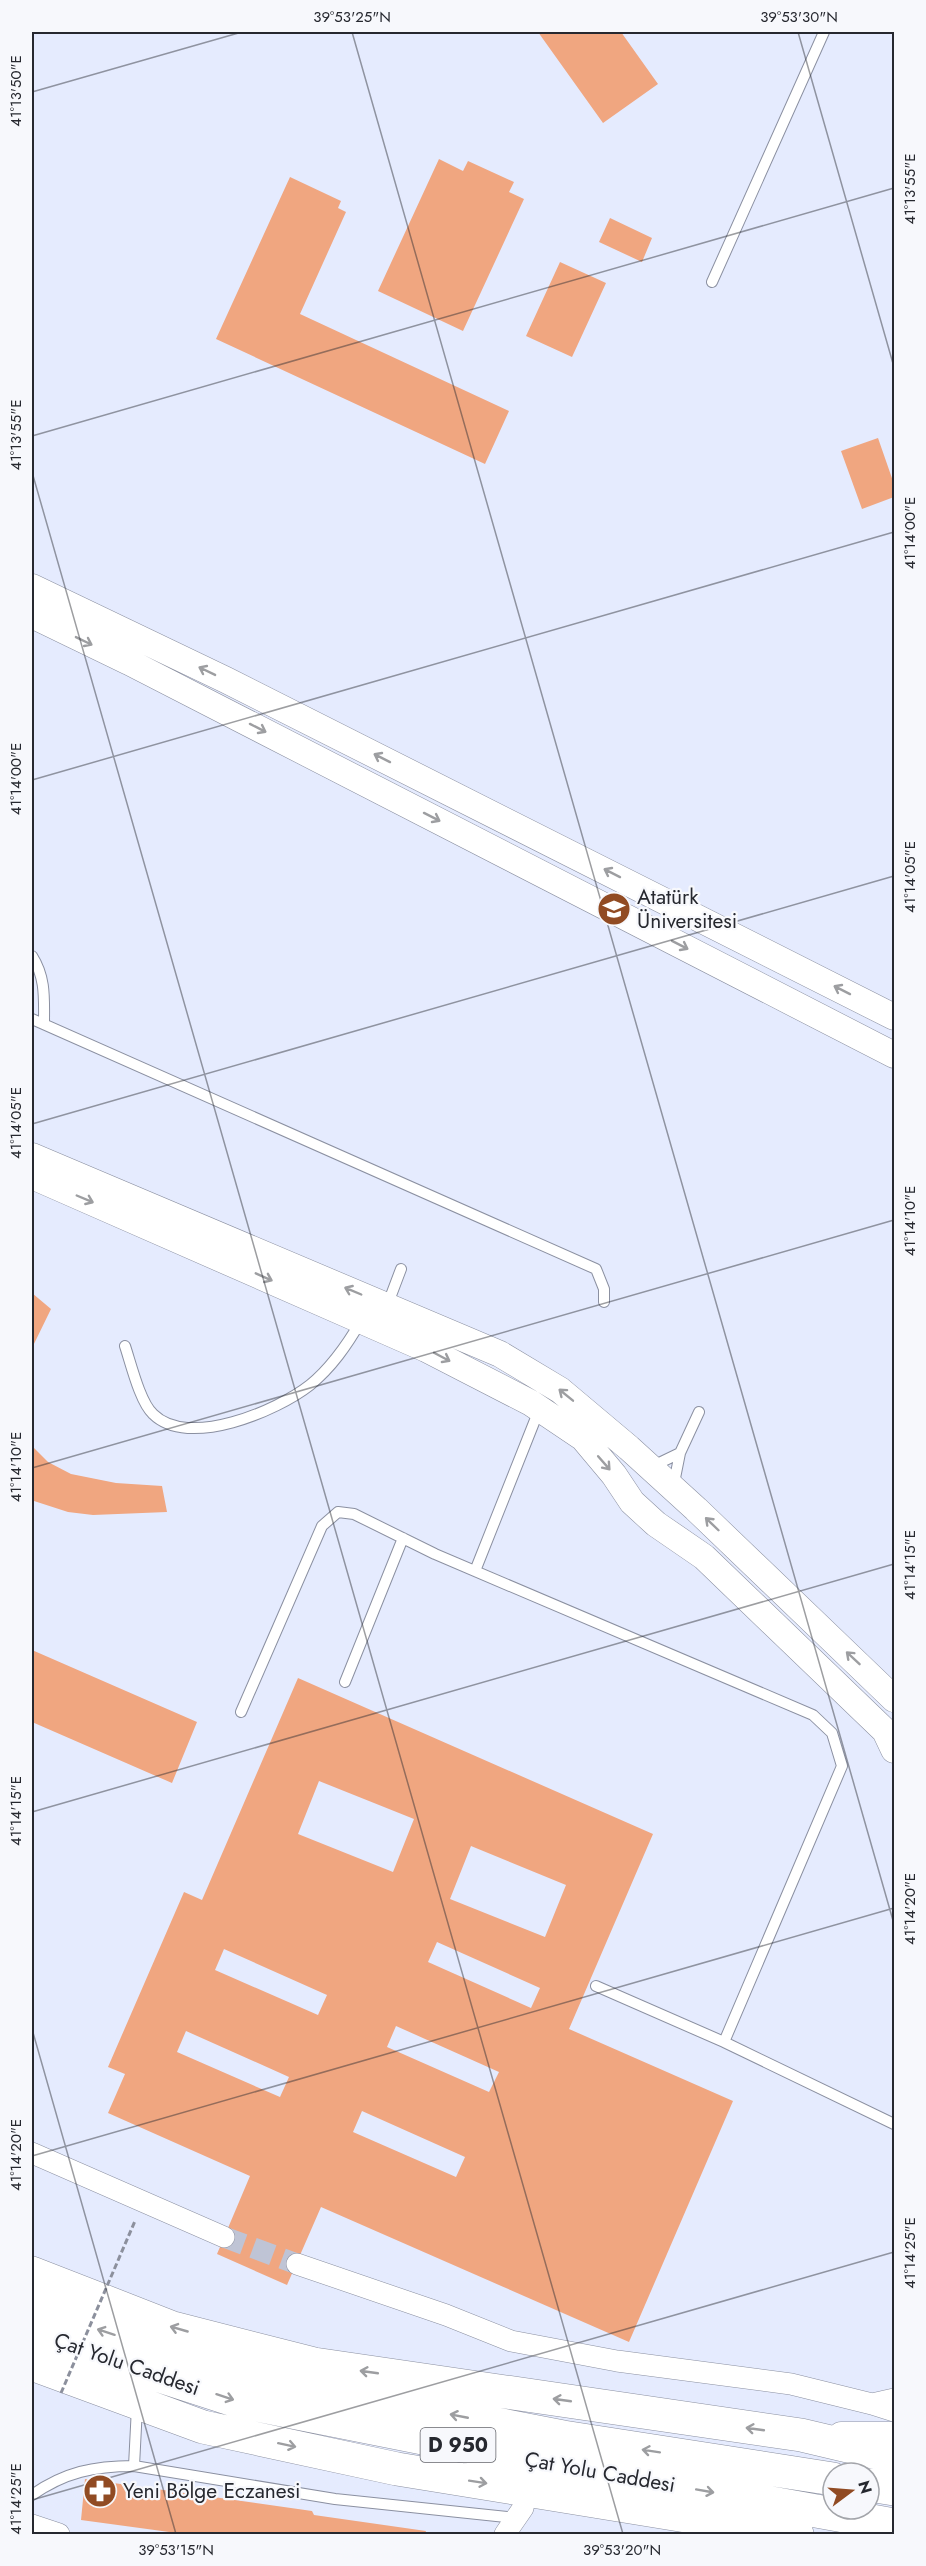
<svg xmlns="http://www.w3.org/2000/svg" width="926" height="2566" font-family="Jost,sans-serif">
  <rect width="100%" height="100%" fill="#e5ebfe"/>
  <path fill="#f0a680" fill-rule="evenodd" d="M538 32H621L658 84 603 123Z
    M439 159 463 171 468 161 514 182 509 192 524 199 463 331 378 291Z
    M290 177 341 201 338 208 346 212 300 314 509 411 485 464 216 339Z
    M610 218 652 238 642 262 599 242Z
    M560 262 606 283 572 357 526 336Z
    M878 438 894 484V497L862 509 841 451Z
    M32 1293 51 1309 32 1348Z
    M32 1446 48 1462 71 1474 116 1483 162 1486 167 1512 93 1515 68 1512 34 1501 32 1499Z
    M32 1650 197 1722 172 1783 32 1722Z
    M298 1678 653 1834 569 2029 733 2101 629 2342 321 2207 287 2285 217 2254 250 2176 108 2113 125 2074 108 2067 184 1892 202 1900ZM319 1781 414 1819 393 1872 298 1834ZM471 1846 566 1885 545 1937 450 1899ZM437 1942 540 1988 531 2008 428 1962ZM224 1949 327 1995 318 2015 215 1970ZM396 2026 499 2072 489 2092 387 2047ZM186 2031 289 2077 280 2097 177 2052ZM362 2111 465 2157 456 2177 353 2132Z
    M85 2479 312 2511 314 2515 426 2531 425 2534H184L81 2520Z"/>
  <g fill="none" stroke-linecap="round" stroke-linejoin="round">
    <path stroke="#bfc4d5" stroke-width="21" stroke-dasharray="21 10" stroke-linecap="butt" d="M224 2237 297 2264"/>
    <g stroke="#8b90a1" stroke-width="12">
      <path id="service" d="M712 282 824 32
        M32 956C46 978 44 999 44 1024
        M32 1019 596 1269 604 1289V1302
        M387 1306 401 1269
        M125 1346C131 1364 140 1402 153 1414 188 1449 277 1411 310 1385 332 1367 347 1345 361 1321
        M651 1467 680 1453
        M673 1488 680 1453 699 1412
        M475 1571 539 1410
        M345 1682 403 1538
        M241 1712 322 1526 338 1512 354 1514 435 1554 813 1715 832 1733 842 1766 724 2042 894 2124
        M596 1986 724 2042
        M137 2407 134 2466 335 2499 516 2518
        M32 2495C65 2472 94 2466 134 2466"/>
    </g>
    <g stroke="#8b90a1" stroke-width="22">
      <path id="minor" d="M32 2153 224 2237
        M297 2264 446 2315 511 2341 617 2361 791 2384 872 2404
        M894 2399 872 2404 894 2411
        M32 2525 59 2534
        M505 2534 523 2508 527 2490"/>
    </g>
    <g stroke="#8b90a1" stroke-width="27">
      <path id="tertiary" d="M32 587 226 680 894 1017
        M32 615 129 662 894 1055
        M32 1156 500 1354 560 1390 629 1448 696 1509 894 1699
        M32 1176 426 1349 531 1403 583 1438 614 1475 632 1502 656 1524 704 1557 885 1731 894 1750
        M841 2435H894"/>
    </g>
    <g stroke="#8b90a1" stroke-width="34">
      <path id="trunk" d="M32 2273 173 2328 314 2364 801 2435 894 2457
        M32 2300 80 2324 221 2370 563 2437 833 2479
        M32 2330 68 2346 237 2401 533 2460 894 2525
        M32 2364 203 2427 397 2469 797 2534
        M869 2485 894 2489"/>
    </g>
    <use href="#service" stroke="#fff" stroke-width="10"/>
    <use href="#minor" stroke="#fff" stroke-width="21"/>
    <use href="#tertiary" stroke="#fff" stroke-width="26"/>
    <use href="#trunk" stroke="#fff" stroke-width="33"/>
    <path stroke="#8c909d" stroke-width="3" stroke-dasharray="6 3" stroke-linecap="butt" d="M61 2393 135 2221"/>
  </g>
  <defs><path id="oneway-shaft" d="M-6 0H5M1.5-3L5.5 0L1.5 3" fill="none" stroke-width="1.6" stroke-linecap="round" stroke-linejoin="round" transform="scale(1.5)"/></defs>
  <g stroke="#9d9ea1">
    <use href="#oneway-shaft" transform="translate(84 641) rotate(26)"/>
    <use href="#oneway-shaft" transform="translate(207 671) rotate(-154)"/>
    <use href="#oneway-shaft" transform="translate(258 728) rotate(27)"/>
    <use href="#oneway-shaft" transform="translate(382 758) rotate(-153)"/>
    <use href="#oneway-shaft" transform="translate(432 817) rotate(27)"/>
    <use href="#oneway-shaft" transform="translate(612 873) rotate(-153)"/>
    <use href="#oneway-shaft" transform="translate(680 945) rotate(27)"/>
    <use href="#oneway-shaft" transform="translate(842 990) rotate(-153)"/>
    <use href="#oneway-shaft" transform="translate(85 1199) rotate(23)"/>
    <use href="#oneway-shaft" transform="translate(264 1277) rotate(24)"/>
    <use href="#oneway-shaft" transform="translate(353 1291) rotate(-157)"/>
    <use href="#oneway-shaft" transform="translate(442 1357) rotate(28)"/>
    <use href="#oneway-shaft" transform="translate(566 1395) rotate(-141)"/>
    <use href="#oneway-shaft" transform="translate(604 1463) rotate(49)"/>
    <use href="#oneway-shaft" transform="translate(712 1524) rotate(-136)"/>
    <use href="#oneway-shaft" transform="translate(853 1658) rotate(-137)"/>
    <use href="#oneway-shaft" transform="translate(179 2329) rotate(-164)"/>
    <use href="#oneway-shaft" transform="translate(106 2332) rotate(-162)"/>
    <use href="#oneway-shaft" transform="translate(369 2372) rotate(-172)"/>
    <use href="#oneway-shaft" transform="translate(225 2397) rotate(18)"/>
    <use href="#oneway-shaft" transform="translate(562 2400) rotate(-172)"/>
    <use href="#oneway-shaft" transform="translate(459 2416) rotate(-169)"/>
    <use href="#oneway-shaft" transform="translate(755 2429) rotate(-172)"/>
    <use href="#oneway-shaft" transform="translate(287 2445) rotate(12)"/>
    <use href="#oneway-shaft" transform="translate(651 2451) rotate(-171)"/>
    <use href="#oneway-shaft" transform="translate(478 2482) rotate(9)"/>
    <use href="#oneway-shaft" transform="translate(705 2491) rotate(10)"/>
  </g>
  <path fill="none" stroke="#26282f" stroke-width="1.5" stroke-opacity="0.45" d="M352 32 894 1924M798 32 894 367M32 92 242 32M32 436 894 188M32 472 623 2534M32 780 894 532M32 1124 894 876M32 1468 894 1220M32 1812 894 1564M32 2029 176 2534M32 2156 894 1908M32 2500 894 2252"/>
  <defs>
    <g id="university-disc" transform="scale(1.725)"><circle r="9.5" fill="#914b23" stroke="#f7f8fc"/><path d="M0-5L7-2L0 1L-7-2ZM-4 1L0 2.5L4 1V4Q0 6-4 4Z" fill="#fff"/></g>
    <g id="pharmacy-disc" transform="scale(1.725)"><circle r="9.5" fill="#914b23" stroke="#f7f8fc"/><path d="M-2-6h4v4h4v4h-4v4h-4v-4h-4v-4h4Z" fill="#fff"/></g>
  </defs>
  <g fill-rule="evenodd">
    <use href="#university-disc" x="614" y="909"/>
    <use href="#pharmacy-disc" x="100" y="2491"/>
  </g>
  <g text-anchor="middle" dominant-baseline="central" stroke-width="4.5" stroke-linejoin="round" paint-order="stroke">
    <rect fill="#f7f8fc" stroke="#65666c" stroke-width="1.5" x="420.5" y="2428" width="75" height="34" rx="4.5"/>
    <g font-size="20" font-weight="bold" fill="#26282f">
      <text x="458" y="2445">D 950</text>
    </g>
    <g font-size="21" fill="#26282f" stroke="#f7f8fc" text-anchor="start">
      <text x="637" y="897">Atatürk<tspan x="637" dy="24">Üniversitesi</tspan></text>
      <text x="123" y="2491">Yeni Bölge Eczanesi</text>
    </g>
    <g font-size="21" fill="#26282f" stroke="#f7f8fc">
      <text transform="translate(127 2364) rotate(19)">Çat Yolu Caddesi</text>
      <text transform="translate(600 2472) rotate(10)">Çat Yolu Caddesi</text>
    </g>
  </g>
  <rect width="926" height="2566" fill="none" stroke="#f7f8fc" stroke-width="66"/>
  <g transform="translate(851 2491) rotate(74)"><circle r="28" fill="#f7f8fc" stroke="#a3a5aa" stroke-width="1.5"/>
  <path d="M0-4.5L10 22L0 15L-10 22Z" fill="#914b23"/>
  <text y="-9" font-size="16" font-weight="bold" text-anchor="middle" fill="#26282f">N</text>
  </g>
  <rect x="33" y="33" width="860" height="2500" fill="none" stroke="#26282f" stroke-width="2"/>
  <g font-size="15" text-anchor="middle" fill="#26282f">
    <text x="352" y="22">39°53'25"N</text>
    <text x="799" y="22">39°53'30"N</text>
    <text transform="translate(16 91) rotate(-90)" y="5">41°13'50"E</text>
    <text transform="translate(910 189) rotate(-90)" y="5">41°13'55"E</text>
    <text transform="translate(16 435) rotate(-90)" y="5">41°13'55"E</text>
    <text transform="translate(910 533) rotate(-90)" y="5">41°14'00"E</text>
    <text transform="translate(16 779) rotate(-90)" y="5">41°14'00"E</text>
    <text transform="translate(910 877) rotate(-90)" y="5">41°14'05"E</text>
    <text transform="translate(16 1123) rotate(-90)" y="5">41°14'05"E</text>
    <text transform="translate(910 1221) rotate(-90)" y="5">41°14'10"E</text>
    <text transform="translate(16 1467) rotate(-90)" y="5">41°14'10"E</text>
    <text transform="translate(910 1565) rotate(-90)" y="5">41°14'15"E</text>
    <text transform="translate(16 1811) rotate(-90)" y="5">41°14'15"E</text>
    <text transform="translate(910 1909) rotate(-90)" y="5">41°14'20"E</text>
    <text transform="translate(16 2155) rotate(-90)" y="5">41°14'20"E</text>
    <text transform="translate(910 2253) rotate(-90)" y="5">41°14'25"E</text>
    <text transform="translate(16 2499) rotate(-90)" y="5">41°14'25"E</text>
    <text x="176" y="2555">39°53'15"N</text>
    <text x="622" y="2555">39°53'20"N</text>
  </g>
</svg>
